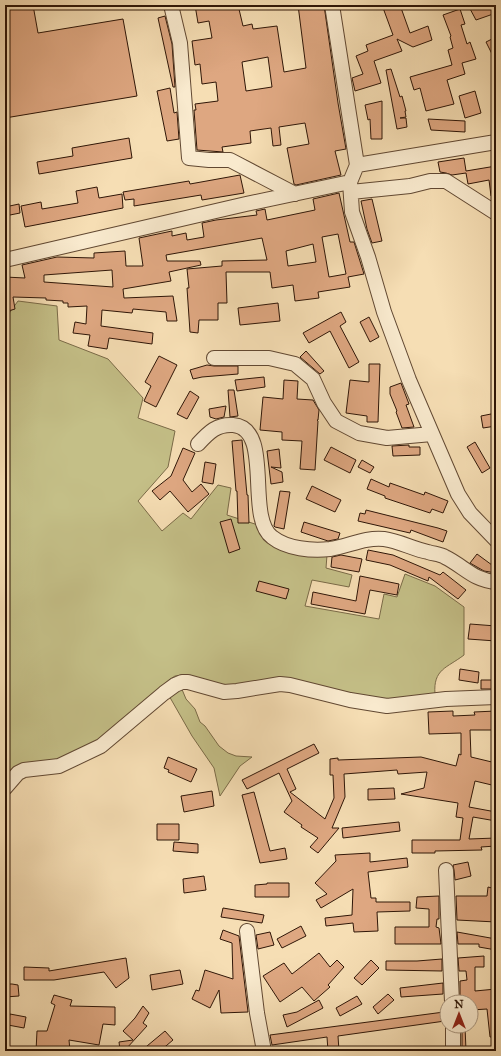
<svg xmlns="http://www.w3.org/2000/svg" width="501" height="1056" font-family="'IM FELL Great Primer',serif">
  <rect width="100%" height="100%" fill="#f6deb4"/>
  <filter id="stains"><feTurbulence type="fractalNoise" baseFrequency=".005" numOctaves="4"/><feColorMatrix values="0 0 0 0 .2 0 0 0 0 .09 0 0 0 0 .02 0 0 0 .5 -.17"/></filter>
  <radialGradient id="worn" r=".72"><stop offset=".6" stop-color="#630" stop-opacity="0"/><stop offset="1" stop-color="#630" stop-opacity=".3"/></radialGradient>
  <path fill="#c4bf87" stroke="#7a6a47" d="M18 301 57 306 59 340 108 359 143 398 138 418 175 431 168 467 138 501 162 531 183 513 191 519 218 485 231 488 227 515 258 525 272 543 327 555 326 568 352 575 349 587 312 580 305 606 379 619 384 594 397 597 405 574 435 586 464 607V655C447 668 433 669 435 694L384 702 354 696 232 688 182 675 175 676 170 679 116 729 82 753 5 780V319Z
    M181 687 186 699 195 709 200 722 205 726 219 746 228 753 236 756 252 757 240 766 220 796 214 768 192 736 168 694Z"/>
  <path fill="#dea781" stroke="#2f1607" fill-rule="evenodd" d="M20 5H33L38 33 123 19 137 96 5 118V8Z
    M195 5H238L243 26 252 24 253 29 277 26 284 72 306 68 298 5H324L338 103 346 149 335 151 341 175 296 185 294 184 287 148 309 144 305 123 279 127 281 145 273 146 271 128 250 131 251 143 222 147 223 152 197 150 194 110H196L195 104 218 101 216 82 202 84 200 64 195 65 192 41 212 38 209 21 198 23ZM268 57 272 87 246 91 242 62Z
    M382 5H400L410 33 428 26 432 40 413 47 397 39 402 51 374 61 381 83 355 91 352 78 363 74 356 56 368 51 366 45 393 35Z
    M468 5H496V13L476 20Z
    M460 9 465 24 461 25 467 44 470 42 476 59 462 63 465 74 447 80 454 104 426 111 420 88 414 90 410 77 452 65 448 50 453 48 450 37 451 36 443 15Z
    M165 16 172 44 175 87H173L158 18Z
    M496 37V62L486 42Z
    M391 69 400 97 402 96 406 111H405L406 117 400 118H406L407 127 397 129 386 70Z
    M170 88 174 113 177 112 179 139 167 141 157 91Z
    M475 91 481 113 465 118 459 96Z
    M382 101V139H371L370 119 368 120 365 105Z
    M428 119 465 121V132L431 130Z
    M129 138 132 158 39 174 37 162 73 156 72 148Z
    M464 158 466 171 496 166V195L491 196 489 180 468 184 466 173 452 175 446 173 440 172 438 162Z
    M240 175 244 193 202 200 201 195 134 206V199L125 200 123 192 189 181 190 184Z
    M97 187 99 198 122 194 123 208 25 227 21 206 41 202 42 209 78 203 76 191Z
    M339 193 350 242H354L364 274 348 277 350 287 318 292 319 298 295 301 293 285 272 288 270 272H226L227 303H218V320H199L198 333 190 332 187 288H189L187 269 222 266V261L267 260 262 238 166 255 167 261H200L201 265 169 272 171 281 123 289 124 298 173 296 177 321H167L166 312 133 309 132 313 102 310 101 326 153 333 152 344 109 338 107 349 88 346 90 335 73 333 75 322 86 324 87 306 68 307V303H63V301L46 300V298L13 297 15 309 5 312V277L25 278 22 265 57 257 94 258V253L125 251 126 266H143L139 238 172 231V236L186 233 187 240 204 237 202 223 216 220 257 215 256 211 265 209 267 220 315 210 313 199ZM338 234 346 274 329 277 322 237ZM313 244 316 262 288 266 286 251ZM112 270 113 287 44 282V275Z
    M372 199 382 241 372 243 367 229 361 201Z
    M19 204 20 213 5 216V207Z
    M278 303 280 321 240 325 238 308Z
    M341 312 346 322 340 326 359 362 349 368 330 331 309 343 303 333Z
    M369 317 379 337 370 342 360 322Z
    M306 351 324 371 320 374 300 357Z
    M159 356 177 365 156 407 144 401 151 386 145 382Z
    M369 364H380L378 422H367V416L346 413 350 380 369 382Z
    M207 365 214 366H238V374L202 377 193 379 190 370Z
    M264 377 265 387 237 391 235 380Z
    M284 380 298 381 297 399 313 400 319 410 318 420H317L318 421 315 470 300 469 302 441 282 440V432L260 430 263 397 283 399Z
    M401 383 409 404 406 405 414 427 402 428 396 412 397 411 390 394V387Z
    M228 390H234L238 416 230 417Z
    M190 391 199 397 187 419 177 414Z
    M226 406 224 417 216 419 210 417 209 409Z
    M496 413V426L483 428 481 416Z
    M242 440 247 495H248L249 523H238L237 491H236L232 441Z
    M475 442 490 468 482 473 467 447Z
    M409 445V447H420V455L393 456 392 446Z
    M331 447 356 460 350 473 324 460Z
    M183 448 195 453 183 480 192 492 201 484 209 494 188 512 170 491 160 500 152 491 171 476Z
    M279 449 281 468 271 467 282 472 283 482 271 484 267 451Z
    M362 460 374 467 370 473 358 467Z
    M205 462 216 464 213 484 202 482Z
    M371 479 389 487 390 483 424 495 425 492 448 501 443 513 432 509 430 513 385 498V496L367 489Z
    M312 486 341 500 335 512 306 499Z
    M280 491 290 492 284 529 275 527 274 526Z
    M366 510 438 528 447 531 443 542 411 530 410 533 358 521 360 513 365 514Z
    M231 519 240 549 229 553 220 522Z
    M304 522 340 533 338 539 328 541 301 532Z
    M368 550 393 555 440 575 443 572 466 590 458 599 429 577 428 581 390 565 366 560Z
    M477 554 496 568V573L484 571 470 563Z
    M341 555 362 559 359 572 331 567 332 557Z
    M360 576 399 584 397 595 370 590 365 614 311 604 313 592 356 601Z
    M259 581 289 589 286 599 256 591Z
    M470 624 496 626V641L468 639Z
    M460 669 479 672 478 683 459 680Z
    M481 680H496V689H481Z
    M453 711V716L475 715 474 712 496 711V730H470L471 757 496 763V786L475 781 469 807 496 812V821L473 817 469 839 496 838V846L481 847 482 850 435 851V853H412V840H460L463 818 456 817 458 803 401 794 424 788 427 772 398 774 397 770 344 774 345 797 332 828H339L318 853 310 847 318 838 301 827 302 825 284 812 292 801 279 773 247 789 242 780 314 744 319 753 287 769 296 789 290 792 325 819 334 798 333 775H330V759L338 758V760L421 757 456 766 459 754 461 755V733L429 734 428 712Z
    M168 757 197 769 191 782 168 772 169 770 164 768Z
    M394 788 395 799 368 800V789Z
    M212 791 214 806 184 812 181 796Z
    M254 792 270 851 285 848 287 859 260 863 242 795Z
    M399 822 400 831 343 838 342 828Z
    M157 824H179V840H157Z
    M174 842 198 844V853L173 851Z
    M370 853V862L407 858 408 867 368 872 371 898H376V902H410V911L377 912 378 931 354 932 353 923 326 926 325 918 352 915 353 889 321 908 316 900 327 894 315 883 336 861 335 855Z
    M468 862 471 876 455 880 454 870 453 865Z
    M204 876 206 890 184 893 183 879Z
    M267 883H289V897H255V885L267 884Z
    M488 887 496 889V922L457 920 456 896H487Z
    M439 896V919H437L436 927 439 928 441 944H395V927H429V909L416 908 417 897Z
    M223 908 264 915 262 923 221 917Z
    M301 926 306 936 282 948 277 939Z
    M223 930 239 936 248 1012 221 1013 219 990 210 1008 192 999 196 990 199 991 205 970 233 979 232 943 220 939Z
    M270 932 274 945 258 949 256 935Z
    M457 932 496 939V950L479 947V944H458Z
    M319 953 330 967 337 960 344 967 328 985 330 987 314 1001 302 987 280 1002 263 976 284 963 292 974Z
    M484 956V967H475V991L496 989V1037H490L487 1009 471 1010V1002H460V981L467 980 466 971H459L458 958Z
    M126 958 129 978 116 988 104 972 54 980H24V967L49 968V971Z
    M442 959V971L386 970V961H417Z
    M371 960 379 968 362 985 354 978Z
    M180 970 183 984 152 990 150 975Z
    M443 983V994L401 997 400 988Z
    M5 984H12L18 985 19 996 5 997Z
    M388 994 394 1000 378 1014 373 1007Z
    M54 995 72 1000 70 1006 115 1007V1025L103 1024 99 1045 69 1040 70 1051H36L37 1031H47L55 1005 51 1003Z
    M357 996 362 1004 340 1016 336 1008Z
    M319 1000 323 1008 287 1027 283 1015 297 1012Z
    M143 1006 149 1013 143 1023 147 1026 126 1049 120 1050 119 1042 133 1040 123 1031 135 1018Z
    M444 1012 445 1021 338 1036 339 1051H328L327 1037 272 1045 270 1035Z
    M10 1014 26 1017 24 1028 8 1025Z
    M462 1026H465L466 1051H462Z
    M165 1031 173 1040 160 1051H141Z"/>
  <g fill="none" stroke-linecap="round" stroke-linejoin="round">
    <g stroke="#614832" stroke-width="16">
      <path id="minor" d="M171 5 180 43 189 158 209 160H230L295 194
        M332 5 357 165 350 182 352 212 368 257 384 312 409 380 458 494 470 513 496 540
        M357 165 496 142
        M351 192 410 186 430 181H446L496 213
        M5 260 246 204 350 182
        M214 358H269L295 364 313 379 324 403 336 421 359 433 387 438 432 434
        M198 444C209 432 217 424 233 425 274 428 245 517 272 537 287 549 312 551 330 549 349 546 365 537 384 539 399 541 413 549 428 552 434 554 440 554 445 557 465 567 473 580 496 582
        M5 788 18 773 24 770 59 766 101 746 164 693 175 685 182 682H188L224 692 237 691 280 684 290 685 350 700 387 706 446 699 496 697
        M446 870 452 1002
        M247 931 257 1013 264 1051
        M453 1026V1051"/>
    </g>
    <use href="#minor" stroke="#f9eace" stroke-width="14"/>
  </g>
  <rect width="501" height="1056" fill="none" stroke="#f6deb4" stroke-width="20"/>
  <rect x="6" y="6" width="489" height="1044" fill="none" stroke="#2f1607" stroke-width="2"/>
  <rect x="10" y="10" width="481" height="1036" fill="none" stroke="#2f1607"/>
  <g transform="translate(459 1014)"><circle r="19" fill="#f9eace" stroke="#a8957e"/>
  <path d="M0-3L7 15L0 10L-7 15Z" fill="#8f2418"/>
  <text y="-6" font-size="11" font-weight="bold" text-anchor="middle" fill="#2f1607">N</text>
  </g>
  <rect width="100%" height="100%" filter="url(#stains)"/>
  <rect width="100%" height="100%" fill="url(#worn)"/>
</svg>
